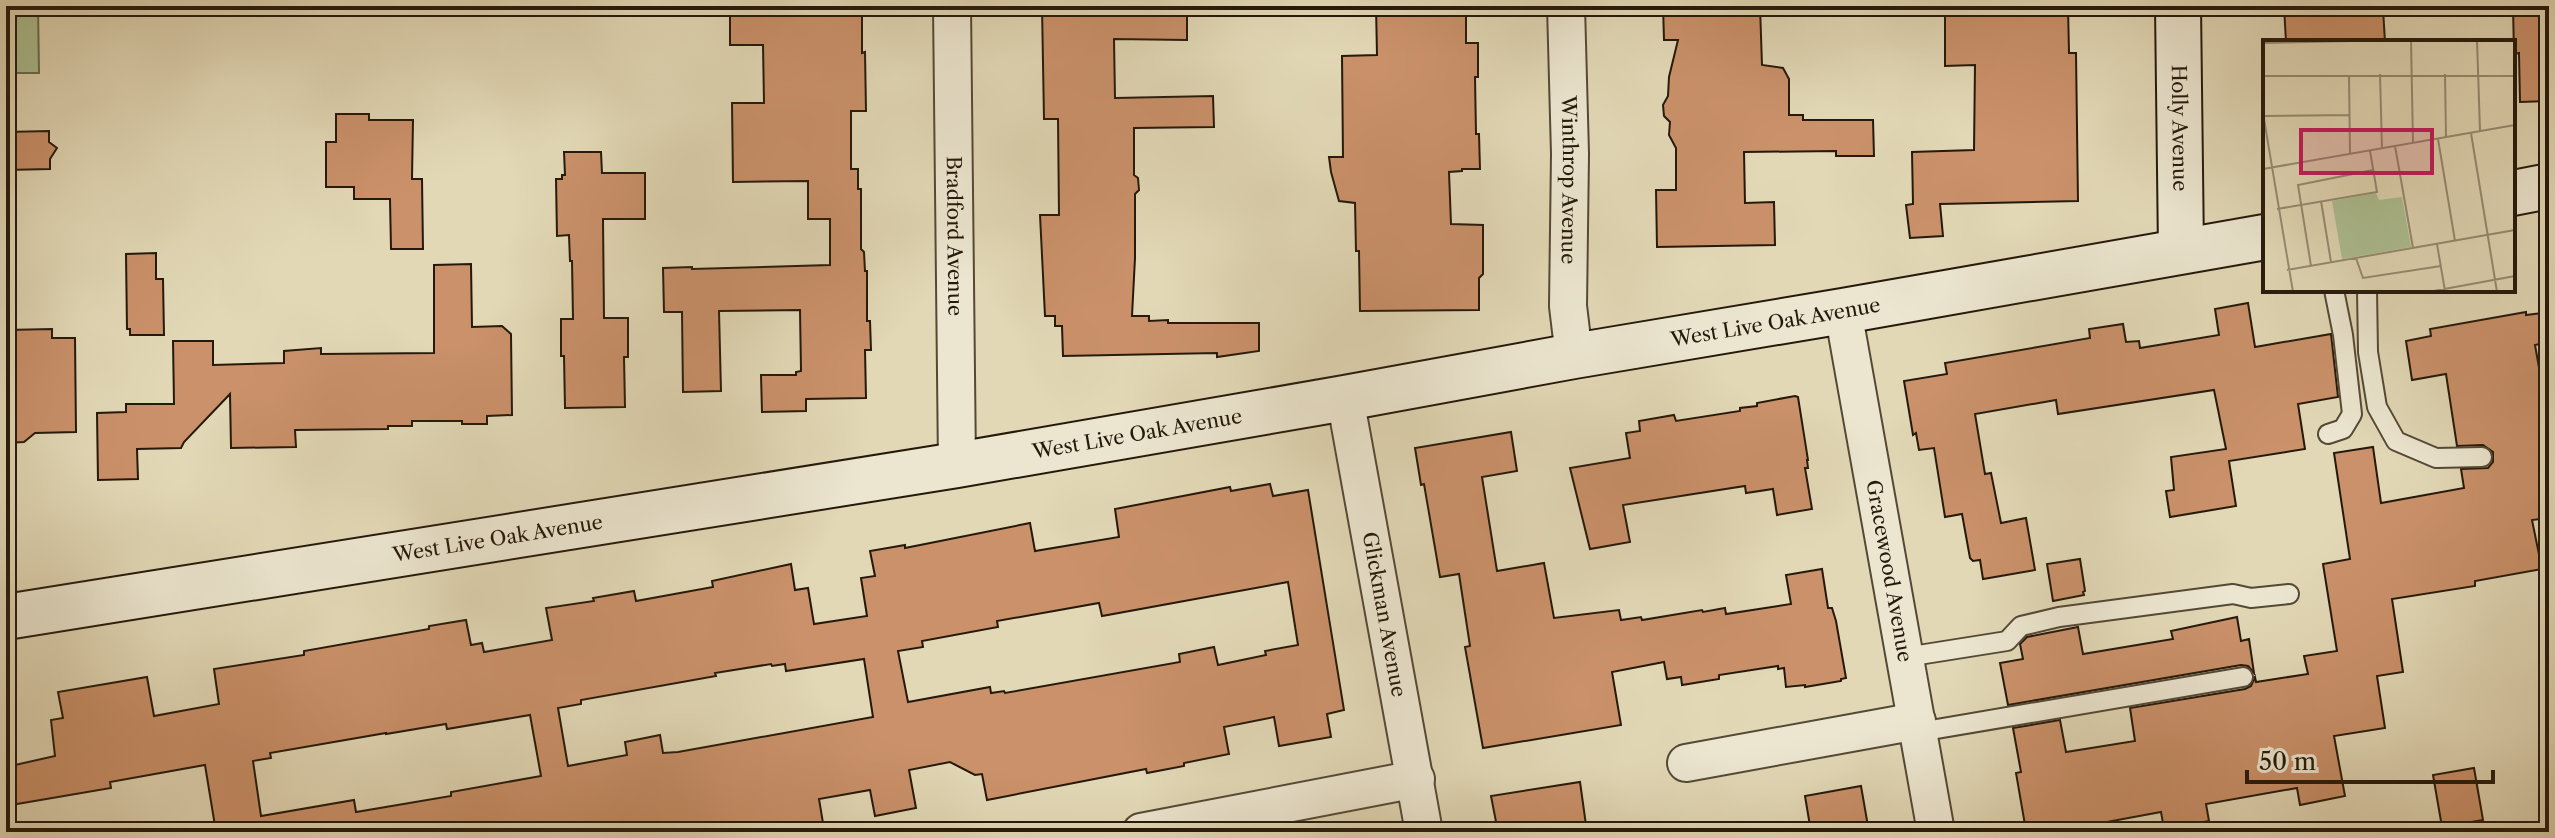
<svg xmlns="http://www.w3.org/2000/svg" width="2555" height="838" font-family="'Libre Caslon Text',serif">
  <rect width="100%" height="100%" fill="#e2d8b6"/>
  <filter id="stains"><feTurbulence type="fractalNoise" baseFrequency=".0025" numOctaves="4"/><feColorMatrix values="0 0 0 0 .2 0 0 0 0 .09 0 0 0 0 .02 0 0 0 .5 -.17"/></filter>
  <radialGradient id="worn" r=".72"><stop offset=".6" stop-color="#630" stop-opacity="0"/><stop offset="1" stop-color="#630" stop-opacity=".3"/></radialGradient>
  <path fill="#adc093" stroke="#696c4f" stroke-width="2" d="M6 6H38L39 73H6Z"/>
  <path fill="#ca916a" stroke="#25190b" stroke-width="2" fill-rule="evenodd" d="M775 6H862V53L865 52 866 111H851V169H858V189H861V249L864 252 865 271H867V321H870L871 350H865L866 398 806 399V411L762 412 761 375H796V372L801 371 800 310 719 311 721 391 683 392 682 312H664L663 268 692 267V269L830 265V219H808V181L733 182 732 103H764L763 45H730V13H775Z
    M1126 6 1127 10 1187 11V40L1114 39 1115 98 1213 96 1214 127 1134 128V175L1138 178 1139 190 1135 194V258L1132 316H1149V321L1168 320V323H1259V351L1217 357V353L1063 356 1062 326H1055V316H1045L1040 215H1059L1058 119H1044L1042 7Z
    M1376 6H1466V43H1478V77H1475L1476 134H1479L1480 169H1462V171L1449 172 1451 224 1483 225V274L1479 278V310L1360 311 1359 251H1356L1355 203 1339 201 1331 172 1329 157H1343L1342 56 1377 55Z
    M1663 6H1760L1762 65 1783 68 1789 79V115H1803V120H1873L1874 156H1836V151L1744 152 1745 203 1774 202 1775 245 1657 247 1656 190H1676V148L1669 135 1670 122 1664 116 1663 105 1668 96 1669 77 1678 40H1664Z
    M1945 6H2068L2069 53H2076L2078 201 1940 204 1943 236 1910 238 1906 205 1913 204 1912 152 1974 150 1975 65 1945 66Z
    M2284 6H2343V11L2383 9 2385 42H2286Z
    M2513 6H2549V101L2520 102 2519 53 2514 54Z
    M336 114H369V120H413L412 179H422L423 249H391L390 199H354V187H326V142H336Z
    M49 131V142L57 148 50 159V169L6 170V132Z
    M564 152H601L602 173H645V219H603L604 318H628V357H624L625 407 565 408 564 356H561V319H573L572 261H570L569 235 557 236 556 179H562V175H565Z
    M156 253V279H163L164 335H130V329H127L126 254Z
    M471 264 472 327 502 326 511 334 512 415 487 416V424H462V421H412V426H388V429L295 430 296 447 231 448 230 394 184 442 181 448 137 449 138 479 98 480 97 413 126 412V404H174L173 341H213V365L284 363V351L321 348V354L434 353V265Z
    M2248 303 2255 347 2331 334 2338 397 2298 404 2305 449 2229 461 2236 506 2170 517 2166 491 2174 490 2171 457 2226 449 2214 390 2058 414 2056 400 1975 414 1985 474 1991 473 2001 523 2026 518 2035 570 1983 579 1980 560 1973 561 1970 558 1962 514 1945 517 1934 448 1919 450 1916 433 1913 435 1904 381 1947 374 1945 363 2090 338 2089 329 2123 324 2126 342 2139 341 2140 348 2219 335 2215 309Z
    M2526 312V315L2549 312V342L2535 345 2549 424V518L2532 520 2542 569 2475 581V586L2392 599 2403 672 2377 676 2385 728 2334 736 2345 796 2300 805 2297 788 2206 804 2209 821 2164 829 2161 812 2085 826 2086 832H2029L2028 824 2025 825 2016 773 2021 772 2013 728 2060 720 2066 752 2135 741 2130 708 2245 689 2251 686 2255 677 2256 682 2308 674 2304 656 2337 651 2323 564 2350 559 2334 453 2373 447 2381 503 2464 488 2461 469 2488 468 2493 462V452L2483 445 2457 446 2446 374 2412 380 2406 341 2431 336 2430 329Z
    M52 329V338H75L76 432 35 433 24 442 6 443V330Z
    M1795 396 1798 397 1808 460H1807L1808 468H1805L1812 509 1777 515 1773 489 1746 493 1745 486 1623 505 1630 542 1590 549 1570 468 1630 458 1626 433 1640 431 1639 421 1674 415 1676 421 1740 411V408L1757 406V403Z
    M1511 432 1517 471 1482 477 1497 571 1544 563 1554 618 1619 610 1621 620 1641 617 1642 620 1702 610 1703 612 1725 608 1726 614 1791 604 1786 575 1822 569 1828 608H1832L1836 621 1846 678 1841 679V681L1805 687V685L1786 687 1784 668 1778 669V666L1719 675V679L1682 685 1681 677 1667 679 1664 662 1612 672 1621 725 1483 748 1465 647 1470 646 1459 574 1440 577 1424 484 1421 485 1415 448Z
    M1270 484 1273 496 1308 490 1344 710 1327 714 1331 737 1279 746 1274 717 1224 727 1229 754 1184 763V766L1147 773 1146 769 987 800 982 774 975 775 950 762 909 770 916 808 875 816 870 790 819 799 824 829 804 832H216L205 765 110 782 111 788 11 805V801L6 802V767L55 756 51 720 63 718 58 692 147 677 154 716 219 704 214 669 304 655V651L429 629V626L466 620 471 645 482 643 484 652 552 640 546 608 594 601 593 598 634 591 636 601 713 587 712 581 791 564 795 590 808 588 814 624 867 616 861 578 875 576 870 551 905 545V548L1030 523 1035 551 1119 537 1115 509 1230 487 1231 491ZM1288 582 1298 645 1265 651 1266 655 1218 665 1214 647 1179 654 1180 662 1005 693 1004 691 991 693 990 687 908 702 898 651 923 647 922 641 998 627 997 621 1099 603 1102 616ZM864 659 873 717 678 752 663 753 660 735 625 742 627 755 568 766 558 708 581 704V700L716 676 715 673 771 664 772 666 785 664 786 671ZM530 715 541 776 451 792V796L356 812 354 800 261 816 253 761 271 758 270 753 386 733V734L446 724 447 729Z
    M2080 559 2085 591 2083 592 2084 595 2053 601 2047 564Z
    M2237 617 2241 641 2249 639 2254 673 2248 666 2241 665 2008 705 2000 663 2023 659 2020 644 2027 637 2078 627 2083 654 2173 639 2171 631Z
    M2474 768 2483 820 2442 827 2433 775Z
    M1580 782 1587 832H1498L1491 796Z
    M1861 786 1869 832H1811L1805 796Z"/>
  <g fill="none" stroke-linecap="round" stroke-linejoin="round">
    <g stroke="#544936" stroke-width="22">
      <path id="lane" d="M2367 290 2368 352 2377 407 2396 441 2436 458 2482 457
        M2328 434 2343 429 2352 414 2343 335 2334 290
        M1906 657 2007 641 2021 626 2059 617 2233 594 2251 598 2289 594
        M1919 732 2243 677"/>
    </g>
    <g stroke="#544936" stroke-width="40">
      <g id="street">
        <path id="s1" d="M952 6 957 465"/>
        <path id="s2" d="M1566 6 1570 154 1568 306 1574 356"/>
        <path id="s3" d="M1843 311 1936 832"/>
        <path id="s4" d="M1345 398 1424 832"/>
        <path d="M1686 763 1917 721"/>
        <path d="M1141 832 1416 779"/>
      </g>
    </g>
    <g stroke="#25190b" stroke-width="48">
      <g id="secondary">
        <path id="s5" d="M2178 6 2181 251"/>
        <path d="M2513 193 2549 186"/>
        <path id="s6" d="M6 617 957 465 1345 398 1574 356 1843 311 2265 237"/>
      </g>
    </g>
    <use href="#lane" stroke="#ece6d0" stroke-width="18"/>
    <use href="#street" stroke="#ece6d0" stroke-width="36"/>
    <use href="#secondary" stroke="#ece6d0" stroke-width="44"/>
  </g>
  <g text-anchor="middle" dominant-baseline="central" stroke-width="8" stroke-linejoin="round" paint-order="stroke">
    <g font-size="20" fill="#25190b" stroke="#ece6d0">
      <text stroke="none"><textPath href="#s5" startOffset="122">Holly Avenue</textPath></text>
      <text stroke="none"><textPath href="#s2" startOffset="174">Winthrop Avenue</textPath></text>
      <text stroke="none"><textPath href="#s1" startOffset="230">Bradford Avenue</textPath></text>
      <text stroke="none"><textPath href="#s6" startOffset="1794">West Live Oak Avenue</textPath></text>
      <text stroke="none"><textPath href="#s6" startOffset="1146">West Live Oak Avenue</textPath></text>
      <text stroke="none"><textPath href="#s6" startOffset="498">West Live Oak Avenue</textPath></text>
      <text stroke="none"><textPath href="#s3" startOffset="264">Gracewood Avenue</textPath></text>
      <text stroke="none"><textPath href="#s4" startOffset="220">Glickman Avenue</textPath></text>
    </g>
  </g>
  <g transform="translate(2263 40)">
    <rect width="252" height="252" fill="#e2d8b6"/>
    <path d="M113 153 116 160 139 157 148 207 79 219 69 161Z" fill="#adc093"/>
    <path fill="none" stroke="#968c72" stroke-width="2" d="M148 0 150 103M214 0 217 91M251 0V85M0 3 131 0M117 34 119 109M182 34 183 97M0 36H252M86 36 87 114M0 73 30 252M1 76 87 75M208 93 234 252M175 99 192 201M132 106 150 208M0 129 252 85M58 161 68 222M14 169 114 152 107 111M174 204 182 251M93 218 100 238 178 226M48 226 35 145 110 130M24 230 252 190M165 252 252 236"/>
    <path fill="#c2185b" fill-opacity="0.15" stroke="#c2185b" stroke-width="4" d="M38 90H169V133H38Z"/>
    <rect width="252" height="252" fill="none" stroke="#25190b" stroke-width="4"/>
  </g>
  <rect width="2555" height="838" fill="none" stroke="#e2d8b6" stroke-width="32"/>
  <rect x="8" y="8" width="2539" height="822" fill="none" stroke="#25190b" stroke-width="4"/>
  <rect x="16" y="16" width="2523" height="806" fill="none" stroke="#25190b" stroke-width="2"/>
  <path d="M2247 770v12h246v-12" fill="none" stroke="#25190b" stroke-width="4"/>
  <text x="2259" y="770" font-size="24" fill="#25190b" stroke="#ece6d0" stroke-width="6" paint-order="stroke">50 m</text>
  <rect width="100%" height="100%" filter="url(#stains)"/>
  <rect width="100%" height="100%" fill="url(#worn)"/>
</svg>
